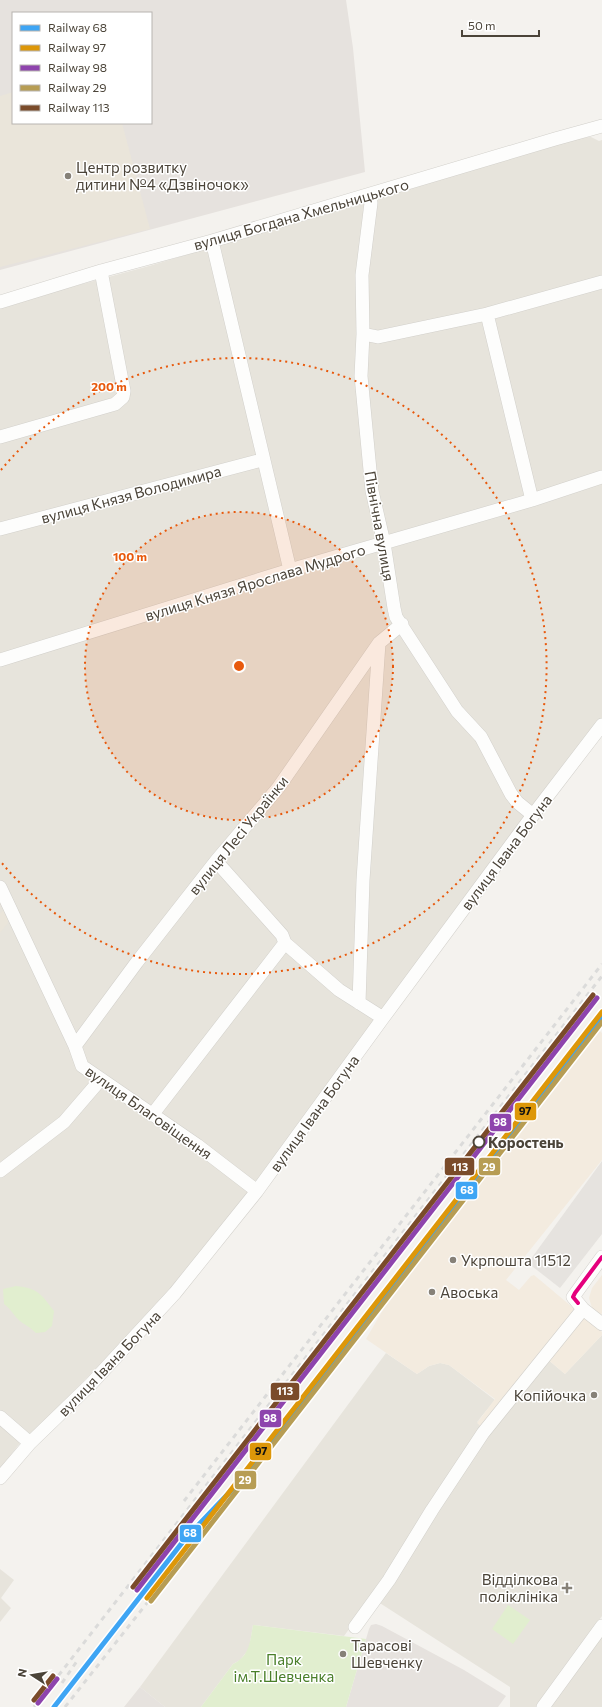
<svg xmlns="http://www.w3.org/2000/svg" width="602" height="1707" font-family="Commissioner,sans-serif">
  <rect width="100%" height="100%" fill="#f4f2ee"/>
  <path fill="#e7e4dc" d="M591 137 599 141 602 140V719L209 1248 131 1333 59 1406 20 1443 0 1469V309L64 289 149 266 577 138Z
    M602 1335V1616L536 1707H510V1687L372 1598 344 1636 253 1625 249 1649 240 1660 233 1664 201 1707H165L140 1687 386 1353 417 1374 429 1366 440 1363 449 1365 495 1400 477 1422 546 1358 565 1374Z
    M0 1569 14 1580 1 1598 11 1608 0 1622Z
    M602 1635V1707H550Z"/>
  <path fill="#f3ebdf" d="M595 1027 602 1033V1160L506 1280 519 1290 531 1276 534 1275 602 1332V1335L565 1374 546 1358 485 1430 477 1423 495 1399 449 1365 440 1363 429 1366 417 1374 366 1339 391 1296 422 1251Z
    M602 1275V1313L601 1315 592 1308 589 1298 592 1288Z"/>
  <path fill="#e6e2de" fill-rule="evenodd" d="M0 0H346L353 48 365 172 0 270ZM13 13H151V123H13Z
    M376 1624 382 1626 464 1670 506 1696 498 1707H346L369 1629 371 1625Z
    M140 1687 165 1707H124Z"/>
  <path fill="#eae5da" d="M13 92V123H122L150 229 0 267V96Z
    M5 909 11 919 0 933V913Z"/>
  <path fill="#e1eecf" d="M16 1286C38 1288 42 1295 54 1311L52 1326 45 1332 36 1333C30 1327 25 1325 20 1321 14 1316 11 1309 4 1304L3 1289Z
    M508 1605 530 1620 513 1644 492 1629Z
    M253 1625 366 1639 346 1707H201L233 1664C250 1656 250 1641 253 1625Z"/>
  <path fill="#e6e3df" d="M602 1161V1234L560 1288 528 1263Z"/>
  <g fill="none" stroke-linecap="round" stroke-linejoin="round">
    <g stroke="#d2d0cb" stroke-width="14">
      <path id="minor" d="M370 194 371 203 362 275 363 334 361 376 372 491 384 543 394 608 396 617 457 711 481 737 511 794 517 802 533 815
        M212 241 290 570
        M0 302 101 271 212 241 555 139 602 126
        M487 314 532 500
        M363 334 378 337 487 314 602 282
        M0 437 115 404 123 397 124 391 101 271
        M0 529 262 460
        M0 660 290 570 532 500 602 477
        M216 861 282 935 285 943 339 990 383 1018
        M0 887 75 1046 82 1066 197 1145 257 1191
        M359 1003 363 880 379 643
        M75 1046 137 962 216 861 278 788 379 643 402 624
        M152 1115 285 943
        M0 1171 64 1122 101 1079
        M602 1257 573 1297 583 1309 602 1324
        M0 1417 30 1443
        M0 1478 30 1443 91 1384 175 1293 257 1191 383 1018 533 815 602 725
        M355 1627 389 1580 432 1510 483 1433 583 1309
        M543 1707 602 1626"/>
    </g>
    <use href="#minor" stroke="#fdfdfc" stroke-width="13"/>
    <path stroke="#dbdbda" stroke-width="3" stroke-dasharray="5 5" stroke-linecap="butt" d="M184 1501 602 964
      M62 1683 77 1661
      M34 1707 602 976
      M65 1707 203 1532 248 1473"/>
    <g stroke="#fff" stroke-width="7">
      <path id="bus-1" d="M578 1303 573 1297 575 1293 602 1257"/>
    </g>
    <use href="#bus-1" stroke="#e5007d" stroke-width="4"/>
    <g stroke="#fff" stroke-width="8">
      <path id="rail-1" d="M54 1707 185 1539 248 1473 602 1016"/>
    </g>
    <g stroke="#fff" stroke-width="8">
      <path id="rail-2" d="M147 1598 602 1012"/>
    </g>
    <g stroke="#fff" stroke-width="8">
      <path id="rail-3" d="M137 1590 597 998
        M38 1703 57 1679"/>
    </g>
    <g stroke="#fff" stroke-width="8">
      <path id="rail-4" d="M151 1601 602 1022"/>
    </g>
    <g stroke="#fff" stroke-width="8">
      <path id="rail-5" d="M133 1587 593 995
        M34 1700 53 1676"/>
    </g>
    <use href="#rail-1" stroke="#3ea5f4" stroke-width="5"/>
    <use href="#rail-2" stroke="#dd9709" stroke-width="5"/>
    <use href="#rail-3" stroke="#8e44ad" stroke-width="5"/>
    <use href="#rail-4" stroke="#b79d54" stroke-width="5"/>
    <use href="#rail-5" stroke="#7a4b2a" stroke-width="5"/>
  </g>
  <circle cx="239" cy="666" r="154" fill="#e8590c" fill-opacity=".12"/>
  <g fill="none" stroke="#e8590c" stroke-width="2" stroke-dasharray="2 4">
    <circle cx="239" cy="666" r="154"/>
    <path d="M1 470A308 308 0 1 1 1 862"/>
  </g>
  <g fill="#868178" stroke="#fff" stroke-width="1.5">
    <circle cx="68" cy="176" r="4"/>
    <circle cx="453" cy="1260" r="4"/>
    <circle cx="432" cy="1292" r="4"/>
    <circle cx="594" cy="1395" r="4"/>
    <path d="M565 1582h4v4h4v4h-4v4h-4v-4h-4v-4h4z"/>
    <circle cx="343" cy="1654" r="4"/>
  </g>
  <circle fill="#fff" stroke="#4b4439" stroke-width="2" cx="479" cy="1142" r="5.5"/>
  <g text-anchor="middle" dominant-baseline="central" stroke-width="3" stroke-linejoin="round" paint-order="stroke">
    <g font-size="15" fill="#4b4439" stroke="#fff" text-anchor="start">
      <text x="76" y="167">Центр розвитку<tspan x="76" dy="17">дитини №4 «Дзвіночок»</tspan></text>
      <text x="461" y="1260">Укрпошта 11512</text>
      <text x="440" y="1292">Авоська</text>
      <text x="586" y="1395" text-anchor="end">Копійочка</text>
      <text x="558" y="1579" text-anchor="end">Відділкова<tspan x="558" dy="17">поліклініка</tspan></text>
      <text x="351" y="1645">Тарасові<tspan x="351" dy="17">Шевченку</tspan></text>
    </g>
    <g font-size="15" fill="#4b4439" stroke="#fff">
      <text transform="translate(301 214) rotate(-16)">вулиця Богдана Хмельницького</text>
      <text transform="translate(131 494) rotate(-15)">вулиця Князя Володимира</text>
      <text transform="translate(380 526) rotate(80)">Північна вулиця</text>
      <text transform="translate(255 582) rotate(-17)">вулиця Князя Ярослава Мудрого</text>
      <text transform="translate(238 835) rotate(-51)">вулиця Лесі Українки</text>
      <text transform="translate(506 852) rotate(-53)">вулиця Івана Богуна</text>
      <text transform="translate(149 1112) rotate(35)">вулиця Благовіщення</text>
      <text transform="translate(314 1113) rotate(-54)">вулиця Івана Богуна</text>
      <text transform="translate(109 1363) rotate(-46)">вулиця Івана Богуна</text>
    </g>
    <g font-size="15" font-weight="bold" fill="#4b4439" stroke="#fff" text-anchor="start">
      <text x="488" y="1142">Коростень</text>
    </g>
    <g font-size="15" fill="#4a7f2a" stroke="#fff">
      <text x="284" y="1659">Парк<tspan x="284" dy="17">ім.Т.Шевченка</tspan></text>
    </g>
  </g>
  <circle cx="239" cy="666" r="6" fill="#e8590c" stroke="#fff" stroke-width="2"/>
  <g font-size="12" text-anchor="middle" font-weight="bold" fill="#e8590c" stroke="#fff" stroke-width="3" stroke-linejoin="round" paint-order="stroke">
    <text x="109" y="391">200 m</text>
    <text x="130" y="561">100 m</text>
  </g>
  <g stroke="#fff" stroke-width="1.5">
    <rect x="514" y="1102" width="23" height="19" rx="4" fill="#dd9709"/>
    <rect x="489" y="1113" width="23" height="19" rx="4" fill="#8e44ad"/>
    <rect x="444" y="1157" width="31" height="19" rx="4" fill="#7a4b2a"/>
    <rect x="478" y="1157" width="23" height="19" rx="4" fill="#b79d54"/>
    <rect x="455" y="1181" width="23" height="19" rx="4" fill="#3ea5f4"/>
    <rect x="270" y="1382" width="30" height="19" rx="4" fill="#7a4b2a"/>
    <rect x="259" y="1409" width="23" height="19" rx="4" fill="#8e44ad"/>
    <rect x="249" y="1442" width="23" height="19" rx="4" fill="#dd9709"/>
    <rect x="234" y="1470" width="23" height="20" rx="4" fill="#b79d54"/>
    <rect x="179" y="1524" width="23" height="19" rx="4" fill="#3ea5f4"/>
  </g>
  <g font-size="11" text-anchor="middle" font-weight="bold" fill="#fff">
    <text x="500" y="1126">98</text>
    <text x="460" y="1171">113</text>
    <text x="489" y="1171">29</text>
    <text x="467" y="1194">68</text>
    <text x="285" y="1395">113</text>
    <text x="270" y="1422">98</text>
    <text x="245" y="1484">29</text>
    <text x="190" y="1537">68</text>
  </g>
  <g font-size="11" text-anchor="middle" font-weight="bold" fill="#111">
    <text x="525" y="1115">97</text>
    <text x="261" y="1455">97</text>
  </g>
  <rect x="12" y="12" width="140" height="112" fill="#ffffff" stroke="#b7b4b0"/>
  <rect x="20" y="25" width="20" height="6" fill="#3ea5f4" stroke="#b7b4b0"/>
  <text x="48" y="32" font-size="12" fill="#4b4439">Railway 68</text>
  <rect x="20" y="45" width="20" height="6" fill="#dd9709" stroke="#b7b4b0"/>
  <text x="48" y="52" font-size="12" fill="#4b4439">Railway 97</text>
  <rect x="20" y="65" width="20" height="6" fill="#8e44ad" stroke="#b7b4b0"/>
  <text x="48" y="72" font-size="12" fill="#4b4439">Railway 98</text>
  <rect x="20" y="85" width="20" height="6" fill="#b79d54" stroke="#b7b4b0"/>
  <text x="48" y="92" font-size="12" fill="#4b4439">Railway 29</text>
  <rect x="20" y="105" width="20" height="6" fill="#7a4b2a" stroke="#b7b4b0"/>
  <text x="48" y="112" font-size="12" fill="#4b4439">Railway 113</text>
  <g transform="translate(32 1675) rotate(282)" stroke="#ffffff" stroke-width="3" paint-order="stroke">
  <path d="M0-3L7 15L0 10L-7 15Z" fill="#4b4439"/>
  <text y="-6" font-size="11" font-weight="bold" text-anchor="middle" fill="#4b4439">N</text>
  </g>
  <path d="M462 30v6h77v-6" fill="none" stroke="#4b4439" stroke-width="2"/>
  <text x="468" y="30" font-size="12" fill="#4b4439" stroke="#ffffff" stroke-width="3" paint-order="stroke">50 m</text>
</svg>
